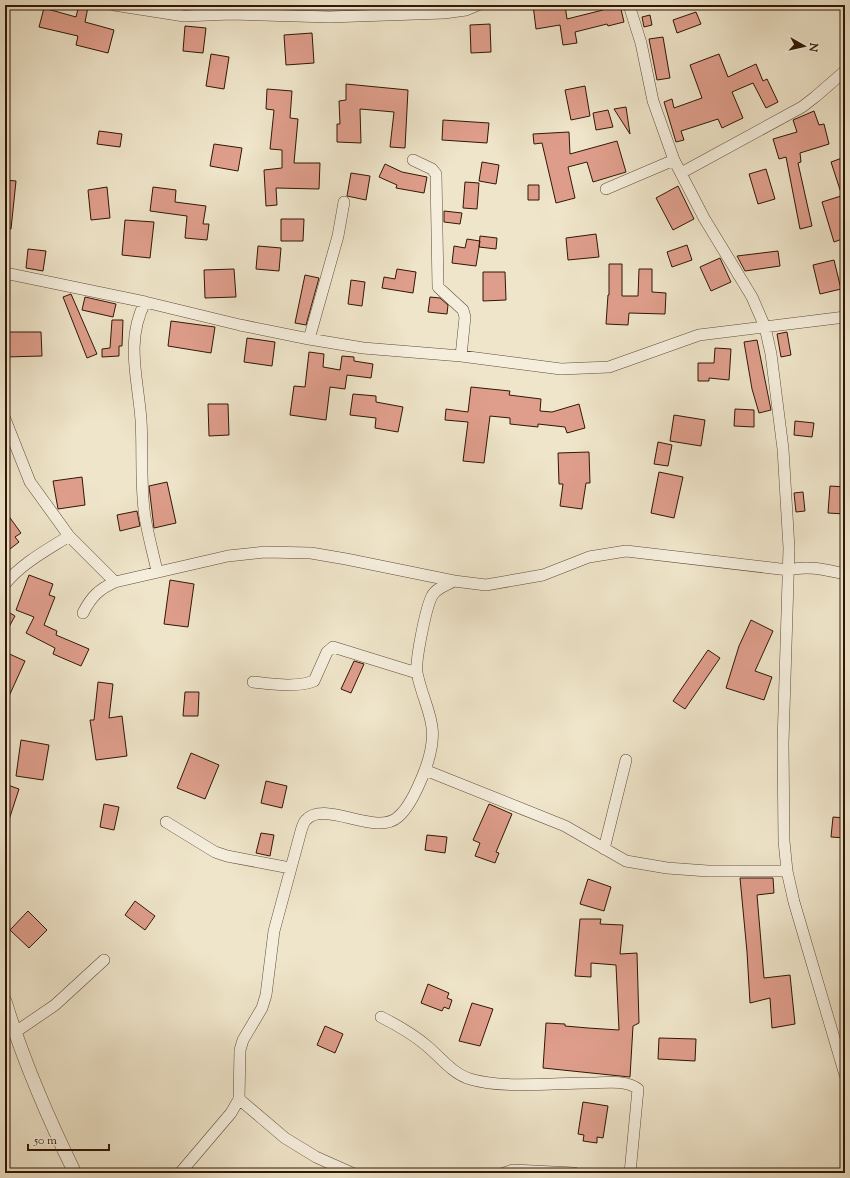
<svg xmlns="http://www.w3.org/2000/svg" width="850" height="1178" font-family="'Sorts Mill Goudy',serif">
  <rect width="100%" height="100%" fill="#efe5ca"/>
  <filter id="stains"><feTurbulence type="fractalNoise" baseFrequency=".005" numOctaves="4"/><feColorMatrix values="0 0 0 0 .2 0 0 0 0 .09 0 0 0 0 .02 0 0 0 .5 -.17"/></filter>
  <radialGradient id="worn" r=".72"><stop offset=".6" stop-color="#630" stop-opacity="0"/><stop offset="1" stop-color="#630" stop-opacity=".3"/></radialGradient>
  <path fill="#df9e8c" stroke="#301705" d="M79 5 88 7 85 22 114 30 108 53 76 45 78 36 39 27 44 8 76 17Z
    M533 5H565L567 19 603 10 602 5H620L624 22 608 26 607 24 575 32 577 43 563 45 560 25 536 29Z
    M696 12 701 24 677 33 673 20Z
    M650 15 652 25 644 27 642 17Z
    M490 24 491 52 471 53 470 25Z
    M185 26 206 28 203 53 183 51Z
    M312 33 314 63 286 65 284 35Z
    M663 37 670 78 657 80 649 39Z
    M211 54 229 57 224 89 206 86Z
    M719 54 728 77 756 64 763 81 767 79 778 102 766 108 753 83 732 92 743 118 722 128 718 119 681 131 684 140 676 142 664 102 672 99 674 108 702 98 690 65Z
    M346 84 408 90 405 148 390 147 394 112 360 109 361 143 337 142V124H340L339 101 346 100Z
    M585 86 590 116 571 120 565 90Z
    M267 89 292 91 290 118 298 119 294 163H320L319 189 276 188 277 205 266 206 264 170 282 168V150L270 149 274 110 266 109Z
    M626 107 630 134 614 109Z
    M608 110 613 127 596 130 593 113Z
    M814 111 819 125 824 124 829 144 800 153 801 162 798 163 812 226 800 229 786 157 779 159 773 139 797 132 793 120Z
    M443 120 489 123 487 143 442 140Z
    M99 131 122 134 120 147 97 144Z
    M569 132 570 154 617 141 626 172 593 182 587 162 568 167 575 198 556 203 542 143 534 144 533 134Z
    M214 144 242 148 238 171 210 166Z
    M845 157V199H843L831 162Z
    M482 162 499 165 496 184 479 181Z
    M385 164 402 172 427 177 424 193 396 188 397 185 379 177Z
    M766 169 775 199 758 204 749 174Z
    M351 173 370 176 366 200 347 196Z
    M5 180 16 181 11 229H5Z
    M465 182 479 183 477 209 463 208Z
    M528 185H539V200H528Z
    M678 186 694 219 673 230 656 198Z
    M107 187 110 218 91 220 88 190Z
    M153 187 176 190 175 202 206 206 203 224H209L207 240 185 238 187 216 150 211Z
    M841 196 845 210V238L834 242 822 202Z
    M444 211 462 213 460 224 444 222Z
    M281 219H304L303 241H281Z
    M125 220 154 222 150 258 122 255Z
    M596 234 599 257 568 260 566 238Z
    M480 236 497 238 496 249 479 247Z
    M467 239 480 241 476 266 452 263 454 246 465 248Z
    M687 245 692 260 672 267 667 252Z
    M258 246 281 248 279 271 256 269Z
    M28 249 46 251 43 271 26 268Z
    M778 251 780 266 745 271 737 256Z
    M720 258 731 282 711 291 700 267Z
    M834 260 841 289 820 294 813 265Z
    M609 264H622V296H638L639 269H652V292L666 293 665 314 629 313 628 325 606 324 608 295H609Z
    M234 269 236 297 205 298 204 270Z
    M397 269 416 272 413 293 382 288 384 277 395 279Z
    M483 272H505L506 300 483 301Z
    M305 275 319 278 306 325 295 323Z
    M351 280 365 282 362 306 348 304Z
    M71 294 97 354 87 358 63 297Z
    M85 297 116 304 113 317 82 310Z
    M430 297 440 298 448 305 447 314 428 312Z
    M112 320H123L122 346H119V356L102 357V349L110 348Z
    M171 321 215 327 211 353 168 346Z
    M5 332H41L42 356 5 357Z
    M787 332 791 355 781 357 777 334Z
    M247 338 275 342 272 366 244 362Z
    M757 340 771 410 759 413 752 389 744 342Z
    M715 348 731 349 729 380 709 378V381H698V363H714Z
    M309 352 324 354 323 367 340 370 342 356 354 357V361L373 364 371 378 347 375 345 389 330 387 326 420 290 415 294 386 305 387Z
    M471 387 510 391 509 395 541 399 540 411 552 412 579 404 585 428 567 433 565 427 538 424V427L510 424V418L490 416 484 463 463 461 468 422 445 420 446 409 468 412Z
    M353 394 376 396V402L403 407 398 432 375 428 376 418 350 415Z
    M208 404H228L229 435 209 436Z
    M735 409 754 410V427L734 426Z
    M674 415 705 420 701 446 670 441Z
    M795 421 814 423 812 437 794 435Z
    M658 442 672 445 668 466 654 464Z
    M589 452 590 483H586L582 509 560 506 563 484H559L558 453Z
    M659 472 683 477 674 518 651 513Z
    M82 477 85 505 58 509 53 481Z
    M167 482 176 523 154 528 149 486Z
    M830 486 845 487V514L828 513Z
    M803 492 805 511 796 512 794 493Z
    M5 511 21 533 15 537 19 542 10 549 5 543Z
    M137 511 140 526 120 531 117 515Z
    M29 575 53 584 49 595 55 597 44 625 57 631 56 635 89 649 81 666 53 654 55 648 26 633 34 617 16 610Z
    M170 580 194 584 188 627 164 624Z
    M5 610 15 616 5 634Z
    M751 620 773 631 755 671 772 677 764 700 726 688 739 646Z
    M708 650 720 658 685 709 673 701Z
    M5 652 25 661 5 705Z
    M354 661 364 664 351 693 341 689Z
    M98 682 113 684 109 718 122 716 127 756 96 760 90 720H94Z
    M185 692H199L198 716H183Z
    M21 740 49 745 43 780 16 776Z
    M191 753 219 765 205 799 177 788Z
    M266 781 287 786 282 808 261 803Z
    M5 784 19 789 7 826H5Z
    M104 804 119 807 114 830 100 827Z
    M489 804 512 814 496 852 499 853 495 863 475 856 480 843 473 840Z
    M833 817 845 818V838L831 837Z
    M261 833 274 835 270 856 256 853Z
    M427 835 447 837 445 853 425 850Z
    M740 878H773L774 893 757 895 764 978 790 975 795 1024 772 1028 770 998 750 1003 747 952Z
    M588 879 611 887 604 911 580 904Z
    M135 901 155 916 145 930 125 915Z
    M28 911 47 930 29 948 10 930Z
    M580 919H601L600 924 623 925 620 954 637 953 639 1023 633 1026 630 1077 543 1068 546 1023 565 1024V1026L588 1028 619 1030 616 965 591 963V977L575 976Z
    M428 984 449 993 447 998 452 1000 449 1009 444 1007 442 1011 421 1003Z
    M472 1003 493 1009 480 1046 459 1041Z
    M325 1026 343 1034 335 1053 317 1045Z
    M659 1038 696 1039 695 1061 658 1059Z
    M583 1102 608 1106 603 1138 597 1137V1143L583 1141 584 1135 578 1134Z"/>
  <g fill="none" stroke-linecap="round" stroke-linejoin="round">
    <g stroke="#604a36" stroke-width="12">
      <path id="minor" d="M114 5 184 16 231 14 329 17 444 13 466 10 478 5
        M210 5V15
        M629 5 641 43 653 101 674 160 704 218 752 297 765 327 771 354 783 449 789 548 783 743 784 841 787 871 794 902 845 1075
        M413 160 432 169 436 174 438 287 463 310 465 317 461 356
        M681 173 802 107 815 97 845 71
        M606 189 674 160
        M5 273 145 302 240 325 309 339 363 348 461 356 561 369 609 367 699 335 845 317
        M145 302C125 342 138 378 141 420 143 452 140 486 145 517 148 535 153 553 157 571
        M309 339 338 236 344 202
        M5 419 30 482 69 536 115 582
        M5 584C22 563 47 550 69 536
        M83 613C91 597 99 589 115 582L228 556 265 552 311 553 346 559 454 581 486 585 543 575 589 557 626 551 789 570C808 565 826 570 845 574
        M253 682C272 684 296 688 314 681L327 652 333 647 417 673
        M425 770 565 826 626 861 667 868 708 871H787
        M166 822 215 852 227 856 290 868
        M604 849 626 760
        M381 1017C397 1025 413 1034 427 1046 440 1057 453 1074 470 1079 503 1089 553 1083 588 1083 604 1083 625 1079 638 1089L630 1173
        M14 1033 55 1005 104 960
        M239 1099 285 1138 316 1157 352 1173
        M180 1173 231 1113 239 1099 240 1050 243 1040 262 1008 266 995 274 931 301 831C302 828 303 823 306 820 324 799 376 837 398 817 409 808 420 783 425 770 442 724 426 714 417 673 415 661 426 607 432 596 436 588 447 585 454 581
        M504 1173 513 1170 574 1173"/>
    </g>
    <g stroke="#604a36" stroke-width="14">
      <path id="tertiary" d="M5 1001C23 1060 48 1118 75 1173"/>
    </g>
    <use href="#minor" stroke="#f5eedd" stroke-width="11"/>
    <use href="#tertiary" stroke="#f5eedd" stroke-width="13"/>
  </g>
  <rect width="850" height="1178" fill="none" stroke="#efe5ca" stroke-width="20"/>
  <rect x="6" y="6" width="838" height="1166" fill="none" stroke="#301705" stroke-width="2"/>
  <rect x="10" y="10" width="830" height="1158" fill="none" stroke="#301705"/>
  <g transform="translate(804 46) rotate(98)" stroke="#f5eedd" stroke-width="3" paint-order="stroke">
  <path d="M0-3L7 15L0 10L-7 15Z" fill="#301705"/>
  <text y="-6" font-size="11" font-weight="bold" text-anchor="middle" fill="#301705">N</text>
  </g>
  <path d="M28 1144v6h81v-6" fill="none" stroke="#301705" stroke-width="2"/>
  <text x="34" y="1144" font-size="12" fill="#301705" stroke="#f5eedd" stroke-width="3" paint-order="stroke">50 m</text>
  <rect width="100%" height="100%" filter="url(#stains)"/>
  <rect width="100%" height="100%" fill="url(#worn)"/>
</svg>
